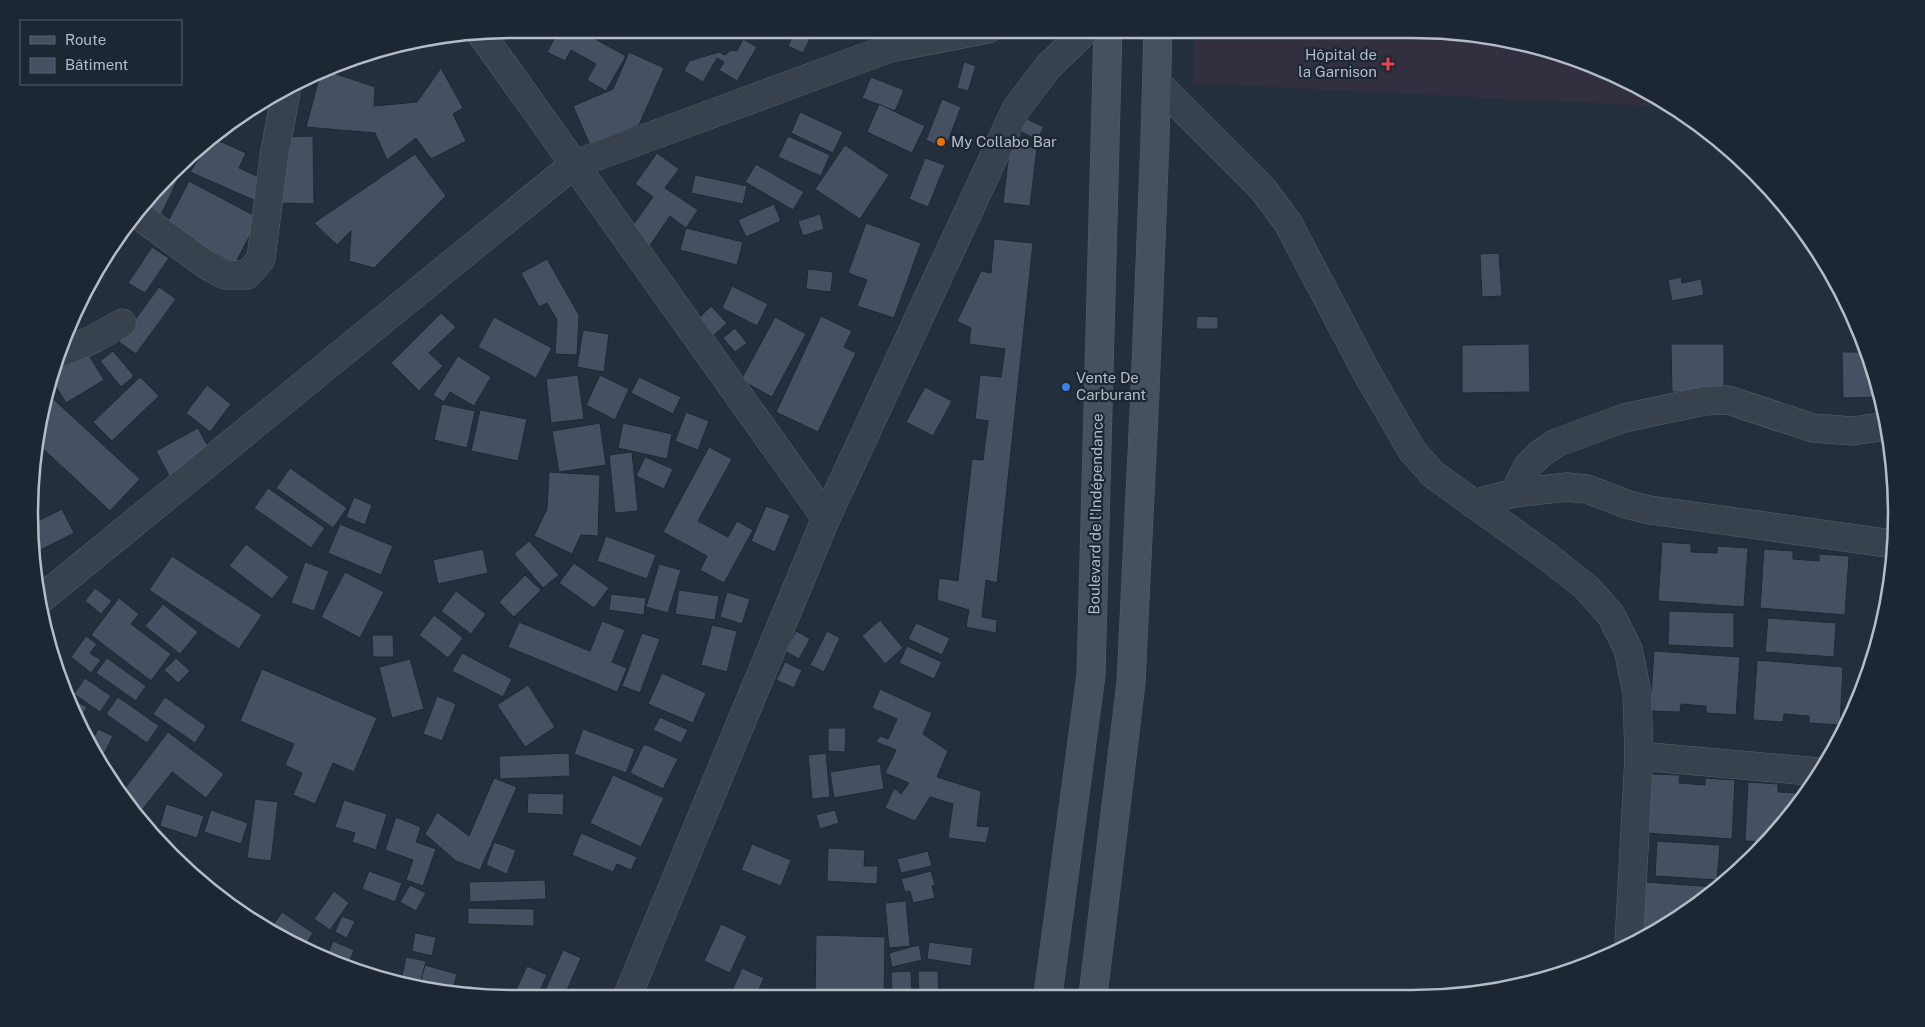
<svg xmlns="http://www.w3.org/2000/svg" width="1925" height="1027" font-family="'Public Sans',sans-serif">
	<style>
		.medical { fill: #32303f }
		.building { fill: #455162; stroke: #1f2835 }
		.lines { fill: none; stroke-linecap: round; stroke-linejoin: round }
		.minor-casing { stroke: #565f6c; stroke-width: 29 }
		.secondary-casing { stroke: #565f6c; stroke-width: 29 }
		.minor { stroke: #38414e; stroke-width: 28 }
		.secondary { stroke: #465061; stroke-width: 28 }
		.health-dot { fill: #e0444e; stroke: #1d2633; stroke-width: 2 }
		.food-dot { fill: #e8710a; stroke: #1d2633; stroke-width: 2 }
		.shop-dot { fill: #3f7fe0; stroke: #1d2633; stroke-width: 2 }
		.labels { text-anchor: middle; stroke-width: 4.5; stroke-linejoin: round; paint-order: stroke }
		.poi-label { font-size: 15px; fill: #b4bcc9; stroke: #1d2633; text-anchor: start }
		.street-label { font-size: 15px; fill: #b4bcc9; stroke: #1d2633 }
		.rim { fill: none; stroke: #b4bcc9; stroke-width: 2.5 }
	</style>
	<rect width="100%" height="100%" fill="#242f3e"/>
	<path class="medical" d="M1195 30H1443L1537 45 1654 94 1672 107 1193 83Z"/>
	<g class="building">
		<path d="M560 29H577L626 56 606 91 587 80 596 64 571 50 565 61 547 52Z"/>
		<path d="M796 29H815L803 53 788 46Z"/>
		<path d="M743 39 757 47 737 81 719 70 724 62 717 58 703 82 684 71 689 61 719 52 725 55 731 50 737 51Z"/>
		<path d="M629 52 664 68 639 125 590 145 573 106 613 89Z"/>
		<path d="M964 62 976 66 968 91 957 88Z"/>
		<path d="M441 68 463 108 453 114 466 141 431 159 416 138 387 160 375 133 306 127 320 75 327 71 375 87 374 106 417 102Z"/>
		<path d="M871 77 904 90 895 111 862 98Z"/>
		<path d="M942 99 961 107 945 149 926 140Z"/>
		<path d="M879 104 925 126 912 153 867 132Z"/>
		<path d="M800 112 843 132 833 153 791 133Z"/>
		<path d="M1027 119 1044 127 1037 140 1020 131Z"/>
		<path d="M313 136 314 204 280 203 283 137Z"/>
		<path d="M788 136 830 155 821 176 778 157Z"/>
		<path d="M211 137 246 153 239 168 265 180 256 201 190 172 203 152 204 144Z"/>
		<path d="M1010 144 1037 148 1030 206 1003 203Z"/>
		<path d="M845 145 889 175 860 219 815 189Z"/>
		<path d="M657 153 679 169 665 188 698 210 686 228 670 216 649 247 628 232 653 197 635 184Z"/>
		<path d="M415 154 446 196 374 268 349 261 351 231 337 245 314 223Z"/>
		<path d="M925 158 945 165 928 207 909 199Z"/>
		<path d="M756 164 804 192 793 210 745 182Z"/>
		<path d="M184 166 161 215 146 206Z"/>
		<path d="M695 175 747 186 743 204 691 193Z"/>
		<path d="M189 181 259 218 235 264 165 227Z"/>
		<path d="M774 204 781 221 746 237 738 220Z"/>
		<path d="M820 214 824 229 803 236 798 221Z"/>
		<path d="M866 223 921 243 894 318 857 306 867 280 848 273Z"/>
		<path d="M686 228 743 242 737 265 680 250Z"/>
		<path d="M994 239 1033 243 997 583 986 580 982 617 997 620 996 633 966 627 969 610 937 600 939 578 958 581 972 459 983 460 988 421 975 419 980 375 1001 377 1005 349 969 344 971 328 957 321 981 271 991 273Z"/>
		<path d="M152 247 169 258 145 293 128 283Z"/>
		<path d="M1499 253 1502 296 1482 297 1480 254Z"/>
		<path d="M547 259 579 315 577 355 555 354 557 320 547 303 539 307 521 273Z"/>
		<path d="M808 269 833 272 831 292 806 289Z"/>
		<path d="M1681 277 1682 283 1701 279 1704 295 1672 301 1668 280Z"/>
		<path d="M732 286 768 304 757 326 722 308Z"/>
		<path d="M159 287 176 299 136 354 119 342Z"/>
		<path d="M711 306 727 323 712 337 697 320Z"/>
		<path d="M441 313 456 327 429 353 443 366 419 391 391 363Z"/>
		<path d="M821 316 852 331 844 347 856 353 818 432 776 412Z"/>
		<path d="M1197 316 1218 317V329H1196Z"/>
		<path d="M494 317 552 348 536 378 478 347Z"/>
		<path d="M775 317 806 334 772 397 741 380Z"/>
		<path d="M735 328 747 343 735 352 723 338Z"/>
		<path d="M583 330 609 334 604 372 577 367Z"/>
		<path d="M1529 344 1530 392 1462 393V345Z"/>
		<path d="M1671 344H1724V392H1672Z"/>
		<path d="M84 347 104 380 66 403 50 377 56 364Z"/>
		<path d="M113 351 134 376 121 387 100 361Z"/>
		<path d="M1842 352H1866L1880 388 1881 397 1843 398Z"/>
		<path d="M458 356 491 377 474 406 450 392 444 402 433 395Z"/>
		<path d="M578 375 584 419 551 423 546 379Z"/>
		<path d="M600 375 629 389 615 420 586 405Z"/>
		<path d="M140 377 159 396 112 441 93 422Z"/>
		<path d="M639 377 681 397 673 414 631 393Z"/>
		<path d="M207 385 231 404 210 432 186 413Z"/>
		<path d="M925 387 952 401 933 436 906 422Z"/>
		<path d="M50 396 140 479 110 511 40 446 44 403Z"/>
		<path d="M442 404 475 411 467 448 434 440Z"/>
		<path d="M480 410 527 419 518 461 471 451Z"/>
		<path d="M686 412 709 421 698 450 675 441Z"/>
		<path d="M600 423 606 465 559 472 552 431Z"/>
		<path d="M623 423 672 434 667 459 618 448Z"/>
		<path d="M198 428 213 456 171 479 156 451Z"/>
		<path d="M709 447 732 459 698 521 728 537 737 521 753 530 724 583 700 570 707 556 663 532Z"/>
		<path d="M632 452 638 511 615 513 609 455Z"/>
		<path d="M645 457 673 469 664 489 636 476Z"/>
		<path d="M290 468 347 508 333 528 276 488Z"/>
		<path d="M549 472 600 475 598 536 581 535 572 554 534 536 547 509Z"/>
		<path d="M268 488 325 528 311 548 254 508Z"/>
		<path d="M354 497 372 505 365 525 346 517Z"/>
		<path d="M766 506 790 515 775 552 751 541Z"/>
		<path d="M62 509 74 533 32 554 30 545 32 524Z"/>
		<path d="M340 524 393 546 381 575 328 553Z"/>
		<path d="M606 536 656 555 647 579 597 561Z"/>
		<path d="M529 541 559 575 543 588 514 554Z"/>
		<path d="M1662 542 1691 544V552L1717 553V546L1748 548 1744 607 1658 601Z"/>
		<path d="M246 544 289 577 272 599 229 566Z"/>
		<path d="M483 549 488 573 438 584 433 560Z"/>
		<path d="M1764 549 1793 551V559L1819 561V554L1849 556 1845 615 1760 608Z"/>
		<path d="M172 556 262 615 239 649 149 590Z"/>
		<path d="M305 562 329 571 314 611 291 603Z"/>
		<path d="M574 563 609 588 594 608 559 583Z"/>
		<path d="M659 564 681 570 668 613 646 607Z"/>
		<path d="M345 572 384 592 360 638 321 617Z"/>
		<path d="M525 575 541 590 514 617 499 602Z"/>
		<path d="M95 588 112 601 101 614 85 601Z"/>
		<path d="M679 590 719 596 715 620 675 614Z"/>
		<path d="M456 591 486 614 471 634 441 611Z"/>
		<path d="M727 592 750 599 742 624 720 617Z"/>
		<path d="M611 594 646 598 644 615 609 610Z"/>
		<path d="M119 598 139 614 131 624 171 654 151 681 91 635Z"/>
		<path d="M163 604 198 632 180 654 145 626Z"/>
		<path d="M1669 611 1734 613V648L1668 645Z"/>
		<path d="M434 615 463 638 448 658 419 635Z"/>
		<path d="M1768 618 1836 623 1834 657 1765 652Z"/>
		<path d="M880 620 903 648 885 664 862 636Z"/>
		<path d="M602 621 625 630 612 662 627 668 617 692 508 647 519 622 590 651Z"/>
		<path d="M916 623 950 638 942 655 908 639Z"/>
		<path d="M712 625 737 631 727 672 701 665Z"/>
		<path d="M796 631 810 639 799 659 785 651Z"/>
		<path d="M827 631 840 638 824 672 810 665Z"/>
		<path d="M642 633 660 639 640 693 622 686Z"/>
		<path d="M372 635H393L394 657H373Z"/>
		<path d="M86 636 97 644 90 653 101 660 91 673 71 657Z"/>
		<path d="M907 646 942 662 934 679 899 663Z"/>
		<path d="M1654 651 1740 657 1736 715 1706 713V706L1681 704 1680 712 1650 711Z"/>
		<path d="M462 653 512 679 503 697 452 671Z"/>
		<path d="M107 658 146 686 136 701 96 673Z"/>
		<path d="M176 658 190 671 178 683 164 670Z"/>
		<path d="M410 659 424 709 392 718 379 667Z"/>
		<path d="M1757 660 1843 667 1840 725 1809 723V716L1784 714 1783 722 1753 720Z"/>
		<path d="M785 662 802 670 794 688 776 680Z"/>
		<path d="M262 669 377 718 354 772 333 763 315 804 293 795 302 773 285 765 294 744 240 721Z"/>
		<path d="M662 673 706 693 693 723 648 704Z"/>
		<path d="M85 678 111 696 100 712 74 694Z"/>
		<path d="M528 685 555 727 525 747 497 705Z"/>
		<path d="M880 689 932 713 923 734 948 751 937 777 981 791 977 826 990 827 986 843 948 838 953 804 930 797 915 821 885 808 894 788 901 794 909 783 885 773 896 750 876 742 880 736 888 739 897 719 872 708Z"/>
		<path d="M65 696 87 707 80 722 66 699Z"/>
		<path d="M437 696 456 704 442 741 423 734Z"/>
		<path d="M118 697 159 726 147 743 106 714Z"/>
		<path d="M165 697 206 726 195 743 153 714Z"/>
		<path d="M660 717 688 730 681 743 653 730Z"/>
		<path d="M828 728H846L845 752 828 751Z"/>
		<path d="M98 729 113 736 102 758 92 741Z"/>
		<path d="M583 729 635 749 626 773 574 754Z"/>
		<path d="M168 732 224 774 206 798 172 772 138 815 123 791Z"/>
		<path d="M644 744 678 759 663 789 630 773Z"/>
		<path d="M569 753 570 776 500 779 499 756Z"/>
		<path d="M826 753 830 797 812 799 808 755Z"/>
		<path d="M880 764 884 789 834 798 830 772Z"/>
		<path d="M1650 774 1680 775 1679 783 1705 785V778L1735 780 1732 839 1646 833Z"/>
		<path d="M613 775 664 798 641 847 590 823Z"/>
		<path d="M494 778 517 787 480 870 456 861 425 834 437 812 469 836Z"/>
		<path d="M1748 782 1778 784V792L1803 793 1804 786H1809L1776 833 1765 842 1745 841Z"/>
		<path d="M528 793 564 794 563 815 527 813Z"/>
		<path d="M255 799 278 802 271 861 247 858Z"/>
		<path d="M344 800 387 814 376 850 352 842 355 833 335 827Z"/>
		<path d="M166 804 204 816 197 838 160 826Z"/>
		<path d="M211 810 248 823 241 844 204 832Z"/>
		<path d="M835 810 839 823 820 829 816 815Z"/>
		<path d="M396 817 421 827 416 842 436 849 423 886 406 880 413 860 385 850Z"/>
		<path d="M581 833 637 857 631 870 617 864 613 872 572 855Z"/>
		<path d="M1657 841 1720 845 1717 880 1655 876Z"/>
		<path d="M494 842 516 850 507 874 486 865Z"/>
		<path d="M752 844 791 860 781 886 741 870Z"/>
		<path d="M828 848 865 850 864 866H878L877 884 827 881Z"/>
		<path d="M928 851 932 866 901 873 897 859Z"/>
		<path d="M369 871 402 883 395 902 362 889Z"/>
		<path d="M931 871 935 885 932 886 935 898 913 903 910 891 905 892 901 879Z"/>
		<path d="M545 880 546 899 470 902 469 882Z"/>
		<path d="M1645 882 1715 887 1681 916 1642 936Z"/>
		<path d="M410 885 426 893 416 911 400 902Z"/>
		<path d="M334 891 349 903 330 930 314 919Z"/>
		<path d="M906 901 910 946 889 948 885 903Z"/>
		<path d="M468 908 534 909V926L468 924Z"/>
		<path d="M282 912 313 933 304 947 269 931Z"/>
		<path d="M342 916 355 921 347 938 335 932Z"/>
		<path d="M721 924 747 936 730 973 704 961Z"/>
		<path d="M415 933 436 937 432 956 412 951Z"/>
		<path d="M816 935 885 937 884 996H815Z"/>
		<path d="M333 941 354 950 348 965 327 956Z"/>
		<path d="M929 942 973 948 971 966 927 959Z"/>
		<path d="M919 945 922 960 892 967 889 953Z"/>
		<path d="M563 950 581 958 564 997H547L543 995Z"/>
		<path d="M406 957 426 961 422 980 402 976Z"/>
		<path d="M425 965 457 974 452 992 419 987Z"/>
		<path d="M527 966 547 975 537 997H526L515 992Z"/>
		<path d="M742 968 764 978 756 996H730Z"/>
		<path d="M911 971 912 996H892L891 972Z"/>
		<path d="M918 971H938L939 996H919Z"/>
		<path d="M468 985 523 997H482L466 995Z"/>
	</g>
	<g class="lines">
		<defs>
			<g id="minor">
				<path d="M480 32 826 518"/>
				<path d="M1157 83 1262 188 1288 223 1368 375 1413 452 1434 475 1548 557 1587 588 1611 615 1628 649 1637 693 1639 756 1629 942"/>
				<path d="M138 215 208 266 225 275H247L261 259 274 156 286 93"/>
				<path d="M62 352 92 340 122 323"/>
				<path d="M1514 493 1528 466 1540 454 1556 443 1624 418 1704 401 1728 400 1813 428 1853 431 1886 426"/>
				<path d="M1473 504 1514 493 1567 487 1587 489 1629 505 1650 510 1893 544"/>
				<path d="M42 598 573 165 890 48 988 29"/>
				<path d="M1639 756 1820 772"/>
				<path d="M627 997 826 518 1016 109 1048 67 1087 29"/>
			</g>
			<g id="secondary">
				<path d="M1048 995 1091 675 1108 29"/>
				<path d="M1093 995 1131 683 1145 391 1155 140 1158 29"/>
			</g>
		</defs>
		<use href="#minor" class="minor-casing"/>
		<use href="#secondary" class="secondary-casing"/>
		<use href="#minor" class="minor"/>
		<use href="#secondary" class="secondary"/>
	</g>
	<path class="health-dot" d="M1385.5 56.5h5v5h5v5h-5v5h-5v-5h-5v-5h5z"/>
	<circle class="food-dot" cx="941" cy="142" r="5"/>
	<circle class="shop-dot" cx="1066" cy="387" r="5"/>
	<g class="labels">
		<g class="poi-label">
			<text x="1377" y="60" text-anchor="end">Hôpital de<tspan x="1377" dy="17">la Garnison</tspan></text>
			<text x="951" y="147">My Collabo Bar</text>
			<text x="1076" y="383">Vente De<tspan x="1076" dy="17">Carburant</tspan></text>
		</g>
		<g class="street-label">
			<text transform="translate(1096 514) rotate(-89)" y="5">Boulevard de l'Indépendance</text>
		</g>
	</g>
	<path d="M0 0H1925V1027H0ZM514 38H1412A476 476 0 0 1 1888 514V514A476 476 0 0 1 1412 990H514A476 476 0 0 1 38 514V514A476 476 0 0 1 514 38Z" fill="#1d2633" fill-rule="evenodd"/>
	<path class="rim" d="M514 38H1412A476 476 0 0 1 1888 514V514A476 476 0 0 1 1412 990H514A476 476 0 0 1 38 514V514A476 476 0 0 1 514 38Z"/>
	<rect x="20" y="20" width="162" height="65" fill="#1d2633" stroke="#59626f"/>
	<rect x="30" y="36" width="25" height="8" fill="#465061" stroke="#59626f"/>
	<text x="65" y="45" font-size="15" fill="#b4bcc9">Route</text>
	<rect x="30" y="58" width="25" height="15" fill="#455162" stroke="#59626f"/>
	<text x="65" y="70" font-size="15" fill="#b4bcc9">Bâtiment</text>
</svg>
